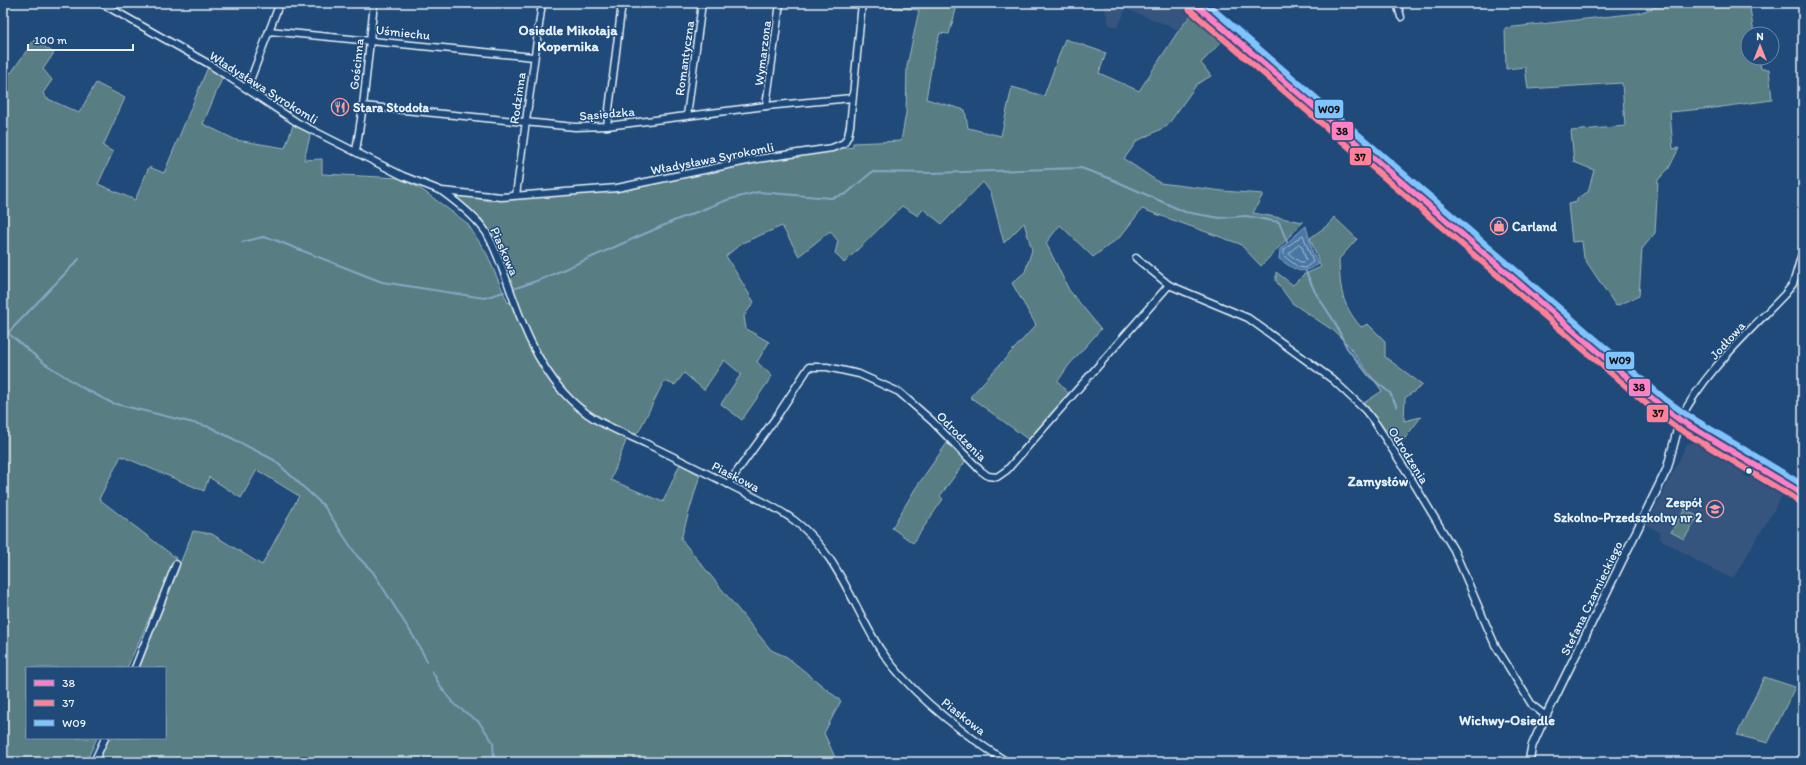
<svg xmlns="http://www.w3.org/2000/svg" width="1806" height="765" font-family="Itim,sans-serif">
	<style>
		.built { fill: #34547e }
		.green { fill: #597d82; stroke: #a0b7bd }
		.water { fill: #4876a4; stroke: #88a7c6 }
		.lines { fill: none; stroke-linecap: round; stroke-linejoin: round }
		.shore { stroke: #a8c0d6; stroke-width: 1 }
		.stream { stroke: #88a7c6; stroke-width: 2 }
		.minor-casing { stroke: #e8f1f8; stroke-width: 9 }
		.tertiary-casing { stroke: #e8f1f8; stroke-width: 10 }
		.secondary-casing { stroke: #e8f1f8; stroke-width: 11 }
		.minor { stroke: #1f4a7a; stroke-width: 6 }
		.tertiary { stroke: #1f4a7a; stroke-width: 7 }
		.secondary { stroke: #1f4a7a; stroke-width: 8 }
		.bus-1-casing { stroke: #1f4a7a; stroke-width: 9 }
		.bus-2-casing { stroke: #1f4a7a; stroke-width: 9 }
		.bus-3-casing { stroke: #1f4a7a; stroke-width: 9 }
		.bus-1 { stroke: #ff80c5; stroke-width: 6 }
		.bus-2 { stroke: #ff8098; stroke-width: 6 }
		.bus-3 { stroke: #80c4ff; stroke-width: 6 }
		.bus-dot { fill: #e8f1f8; stroke: #1f4a7a; stroke-width: 1.5 }
		.labels { text-anchor: middle; stroke-width: 3; stroke-linejoin: round; paint-order: stroke }
		.street-label { font-size: 13px; fill: #e8f1f8; stroke: #1f4a7a }
		.poi-label { font-size: 13px; font-weight: bold; fill: #e8f1f8; stroke: #1f4a7a; text-anchor: start }
		.neighbourhood-label { font-size: 14px; font-weight: bold; fill: #e8f1f8; stroke: #1f4a7a }
		.line-badge { stroke: #1f4a7a; stroke-width: 1.5 }
		.pale-badge-label { font-size: 11px; text-anchor: middle; font-weight: bold; fill: #111 }
	</style>
	<rect width="100%" height="100%" fill="#1f4a7a"/>
	<filter id="ink" filterUnits="userSpaceOnUse"><feTurbulence type="fractalNoise" baseFrequency=".025" numOctaves="2"/><feDisplacementMap in="SourceGraphic" scale="8" xChannelSelector="R" yChannelSelector="G"/><feConvolveMatrix kernelMatrix="1 2 1 2 8 2 1 2 1" color-interpolation-filters="sRGB"/></filter>
	<g filter="url(#ink)">
		<g class="built">
			<path d="M1103 3H1182L1193 12 1179 30 1126 9 1118 27 1109 25Z"/>
			<path d="M1693 442 1718 454 1744 473 1743 475 1749 478 1750 476 1767 483 1784 493 1733 579 1702 564 1659 538 1661 533 1647 525 1687 444Z"/>
		</g>
		<g class="green">
			<path d="M867 3H958L949 34 940 33 933 58 926 99 965 110 968 128 1001 136 1012 87 1044 96 1065 39 1106 53 1099 73 1139 91 1179 30 1191 15 1222 41 1201 63 1211 76 1197 84 1167 126 1137 141 1124 159 1160 183 1223 191 1263 194 1253 213 1303 222 1261 266 1240 244 1142 209 1120 237 1093 257 1060 225 1046 243 1069 290 1101 329 1069 365 1058 381 1069 394 1029 440 970 397 1036 325 1012 283 1025 272 1032 250 1024 223 1004 243 991 193 983 182 942 224 923 209 918 216 902 206 844 263 835 253 838 241 830 231 799 256 782 226 742 243 726 256 754 302 744 316 746 329 769 342 757 362 772 376 742 420 721 404 741 374 724 360 704 390 684 373 675 385 664 381 639 431 627 438 611 480 663 502 680 464 700 475 681 539 771 650 787 657 841 701 824 733 837 762H97L109 738H165V668H139L193 531 212 534 262 565 299 496 257 470 241 498 209 477 204 491 121 456 99 499 176 558 127 668H27V738H97L86 762H3V569L9 549 3 548V68L11 73 34 40 54 53 43 69 52 80 43 93 46 98 79 113 96 83 125 98 103 146 113 152 98 184 135 200 149 167 164 173 208 67 223 76 203 124 236 140 285 148 294 122 311 132 304 160 322 159V174L400 178 421 189 467 223 487 254 508 303 516 298 496 240 482 219 455 196 457 194 489 201 623 190 771 159 853 147V143L901 141 906 113 907 66 919 10 867 5Z"/>
			<path d="M1656 3H1794L1750 8 1754 34H1748V58H1759L1761 69H1769L1772 100 1714 108 1670 112 1673 149 1679 148 1669 168 1658 180 1655 233 1642 249 1639 296 1616 306 1584 258 1582 241 1572 242 1568 204 1577 202V198L1588 192 1594 170 1574 162 1571 131 1625 126 1622 83 1528 89 1525 67 1506 69 1505 28 1639 13 1656 7Z"/>
			<path d="M1334 217 1357 239 1339 259C1340 288 1341 304 1361 327L1368 324 1385 341V357L1423 385 1405 398 1404 421 1421 417 1399 446 1364 403 1382 391 1348 345 1334 331 1292 303 1276 281V272L1293 285 1303 275 1321 267 1310 238 1328 225Z"/>
			<path d="M947 443 965 462 940 496 943 499 913 543 892 528 915 489Z"/>
			<path d="M1685 509 1698 517 1684 539 1671 532Z"/>
			<path d="M1764 677 1795 687 1768 743 1737 735Z"/>
		</g>
		<path class="water" d="M1306 226 1313 254 1319 264C1299 276 1298 271 1279 259L1280 249Z"/>
		<g class="lines">
			<g class="shore">
				<path d="M1303 235 1313 262 1305 268 1298 267 1284 256V250Z"/>
				<path d="M1299 244 1302 246 1306 260 1304 262H1300L1289 254Z"/>
			</g>
			<g class="stream">
				<path d="M242 242 263 237 275 240 382 282 484 298 504 292"/>
				<path d="M1306 272 1315 292 1334 321 1347 348 1369 376 1390 393 1397 407"/>
				<path d="M516 288 542 279 676 220 727 200 758 192 831 198 846 194 872 172 933 173 1081 168 1109 178 1185 212 1220 218 1246 216 1279 222 1287 242"/>
				<path d="M3 329 44 363 83 388 112 403 210 427 274 460 324 506 357 556 373 572 415 639 427 661"/>
				<path d="M8 333 79 259"/>
				<path d="M432 671 442 689 455 705 479 722 493 742 494 762"/>
			</g>
			<defs>
				<g id="minor">
					<path d="M101 3 209 64 298 123 403 176 442 191 501 197 617 188 757 159 832 148 844 143 848 136 850 126 862 3"/>
					<path d="M1397 3 1401 17"/>
					<path d="M269 31 534 57"/>
					<path d="M246 87 251 78 279 5 282 3"/>
					<path d="M363 106 575 127 607 126 766 106 852 98"/>
					<path d="M766 106 780 3"/>
					<path d="M687 116 702 3"/>
					<path d="M607 126 622 3"/>
					<path d="M356 151 363 106 374 3"/>
					<path d="M443 192C458 203 475 216 486 232 495 247 501 265 507 281 521 321 535 360 563 392 590 422 613 428 647 444 674 457 700 470 726 483 749 495 774 505 795 521 837 553 853 606 880 649 910 694 962 733 1007 762"/>
					<path d="M516 195 542 3"/>
					<path d="M1136 258 1169 285 1248 318 1332 379 1365 410 1376 424 1407 472 1454 550 1495 645 1532 705 1546 716"/>
					<path d="M1680 420C1703 373 1749 332 1785 294L1793 284 1803 250"/>
					<path d="M728 484 777 416 809 367H827L859 374 899 392 932 421 980 470 988 476 997 477 1007 470 1169 285"/>
					<path d="M135 668 176 564"/>
					<path d="M94 762 105 738"/>
					<path d="M1802 762 1803 760"/>
				</g>
				<path id="tertiary" d="M1529 762 1532 746 1540 728 1667 469 1680 420"/>
				<path id="secondary" d="M1194 3 1661 406 1680 420 1803 494"/>
			</defs>
			<use href="#minor" class="minor-casing"/>
			<use href="#tertiary" class="tertiary-casing"/>
			<use href="#secondary" class="secondary-casing"/>
			<use href="#minor" class="minor"/>
			<use href="#tertiary" class="tertiary"/>
			<use href="#secondary" class="secondary"/>
			<defs>
				<path id="bus-1" d="M1194 3 1661 406 1680 420 1803 494"/>
				<path id="bus-2" d="M1189 9 1656 412 1676 427 1799 501"/>
				<path id="bus-3" d="M1206 3 1666 400 1684 413 1803 485"/>
			</defs>
			<use href="#bus-1" class="bus-1-casing"/>
			<use href="#bus-2" class="bus-2-casing"/>
			<use href="#bus-3" class="bus-3-casing"/>
			<use href="#bus-1" class="bus-1"/>
			<use href="#bus-2" class="bus-2"/>
			<use href="#bus-3" class="bus-3"/>
		</g>
	</g>
	<defs>
		<symbol id="restaurant-ring" viewBox="-11 -11 22 22"><circle r="9.5" fill="#1f4a7a" stroke="#ff9aa2" stroke-width="1.5"/><path d="M-5-6h1v4h1v-4h1v4h1v-4h1v5L-1.5 .5V6h-2V.5L-5-1ZM5-6V6H3V1.5H1.5Q1.5-4 5-6Z" fill="#ff9aa2"/></symbol>
		<symbol id="shop-ring" viewBox="-11 -11 22 22"><circle r="9.5" fill="#1f4a7a" stroke="#ff9aa2" stroke-width="1.5"/><path d="M-5-2.5h2.3a2.7 3.5 0 0 1 5.4 0H5L5.5 6h-11ZM-1.5-2.5h3a1.5 2.3 0 0 0-3 0Z" fill="#ff9aa2"/></symbol>
		<symbol id="school-ring" viewBox="-11 -11 22 22"><circle r="9.5" fill="#1f4a7a" stroke="#ff9aa2" stroke-width="1.5"/><path d="M0-5L7-2L0 1L-7-2ZM-4 1L0 2.5L4 1V4Q0 6-4 4Z" fill="#ff9aa2"/></symbol>
	</defs>
	<g fill-rule="evenodd">
		<use href="#restaurant-ring" x="330" y="97" width="20" height="20"/>
		<use href="#shop-ring" x="1489" y="216" width="20" height="20"/>
		<use href="#school-ring" x="1705" y="499" width="20" height="20"/>
	</g>
	<circle class="bus-dot" cx="1749" cy="471" r="3.5"/>
	<g class="labels">
		<g class="street-label">
			<text transform="translate(403 32) rotate(6)" y="5">Uśmiechu</text>
			<text transform="translate(762 53) rotate(-83)" y="5">Wymarzona</text>
			<text transform="translate(684 58) rotate(-82)" y="5">Romantyczna</text>
			<text transform="translate(356 64) rotate(-84)" y="5">Gościnna</text>
			<text transform="translate(264 87) rotate(32)" y="5">Władysława Syrokomli</text>
			<text transform="translate(517 98) rotate(-82)" y="5">Rodzinna</text>
			<text transform="translate(607 113) rotate(-5)" y="5">Sąsiedzka</text>
			<text transform="translate(712 158) rotate(-11)" y="5">Władysława Syrokomli</text>
			<text transform="translate(505 251) rotate(66)" y="5">Piaskowa</text>
			<text transform="translate(1727 340) rotate(-48)" y="5">Jodłowa</text>
			<text transform="translate(962 436) rotate(45)" y="5">Odrodzenia</text>
			<text transform="translate(1409 455) rotate(58)" y="5">Odrodzenia</text>
			<text transform="translate(736 476) rotate(27)" y="5">Piaskowa</text>
			<text transform="translate(1591 598) rotate(-64)" y="5">Stefana Czarnieckiego</text>
			<text transform="translate(964 716) rotate(38)" y="5">Piaskowa</text>
		</g>
		<g class="poi-label">
			<text x="353" y="112">Stara Stodoła</text>
			<text x="1512" y="231">Carland</text>
			<text x="1702" y="507" text-anchor="end">Zespół<tspan x="1702" dy="15">Szkolno-Przedszkolny nr 2</tspan></text>
		</g>
		<g class="neighbourhood-label">
			<text x="568" y="35">Osiedle Mikołaja<tspan x="568" dy="16">Kopernika</tspan></text>
			<text x="1378" y="486">Zamysłów</text>
			<text x="1507" y="725">Wichwy-Osiedle</text>
		</g>
	</g>
	<g class="line-badge">
		<rect x="1314" y="99" width="30" height="20" rx="4" fill="#80c4ff"/>
		<rect x="1331" y="121" width="23" height="20" rx="4" fill="#ff80c5"/>
		<rect x="1349" y="147" width="23" height="19" rx="4" fill="#ff8098"/>
		<rect x="1605" y="351" width="30" height="19" rx="4" fill="#80c4ff"/>
		<rect x="1628" y="378" width="23" height="19" rx="4" fill="#ff80c5"/>
		<rect x="1646" y="404" width="23" height="19" rx="4" fill="#ff8098"/>
	</g>
	<g class="pale-badge-label">
		<text x="1329" y="113">W09</text>
		<text x="1342" y="135">38</text>
		<text x="1360" y="161">37</text>
		<text x="1620" y="364">W09</text>
		<text x="1639" y="391">38</text>
		<text x="1658" y="417">37</text>
	</g>
	<rect width="1806" height="765" fill="none" stroke="#1f4a7a" stroke-width="16"/>
	<rect x="8" y="8" width="1790" height="749" fill="none" stroke="#e8f1f8" stroke-width="1.5" filter="url(#ink)"/>
	<rect x="26" y="667" width="140" height="72" fill="#1f4a7a" stroke="#6f8dac"/>
	<rect x="34" y="680" width="20" height="6" fill="#ff80c5" stroke="#6f8dac"/>
	<text x="62" y="687" font-size="12" fill="#e8f1f8">38</text>
	<rect x="34" y="700" width="20" height="6" fill="#ff8098" stroke="#6f8dac"/>
	<text x="62" y="707" font-size="12" fill="#e8f1f8">37</text>
	<rect x="34" y="720" width="20" height="6" fill="#80c4ff" stroke="#6f8dac"/>
	<text x="62" y="727" font-size="12" fill="#e8f1f8">W09</text>
	<g transform="translate(1760 46)"><circle r="19" fill="#1f4a7a" stroke="#6f8dac"/>
	<path d="M0-3L7 15L0 10L-7 15Z" fill="#ff9aa2"/>
	<text y="-6" font-size="11" font-weight="bold" text-anchor="middle" fill="#e8f1f8">N</text>
	</g>
	<path d="M28 44v6h105v-6" fill="none" stroke="#e8f1f8" stroke-width="2"/>
	<text x="34" y="44" font-size="12" fill="#e8f1f8" stroke="#1f4a7a" stroke-width="3" paint-order="stroke">100 m</text>
</svg>
